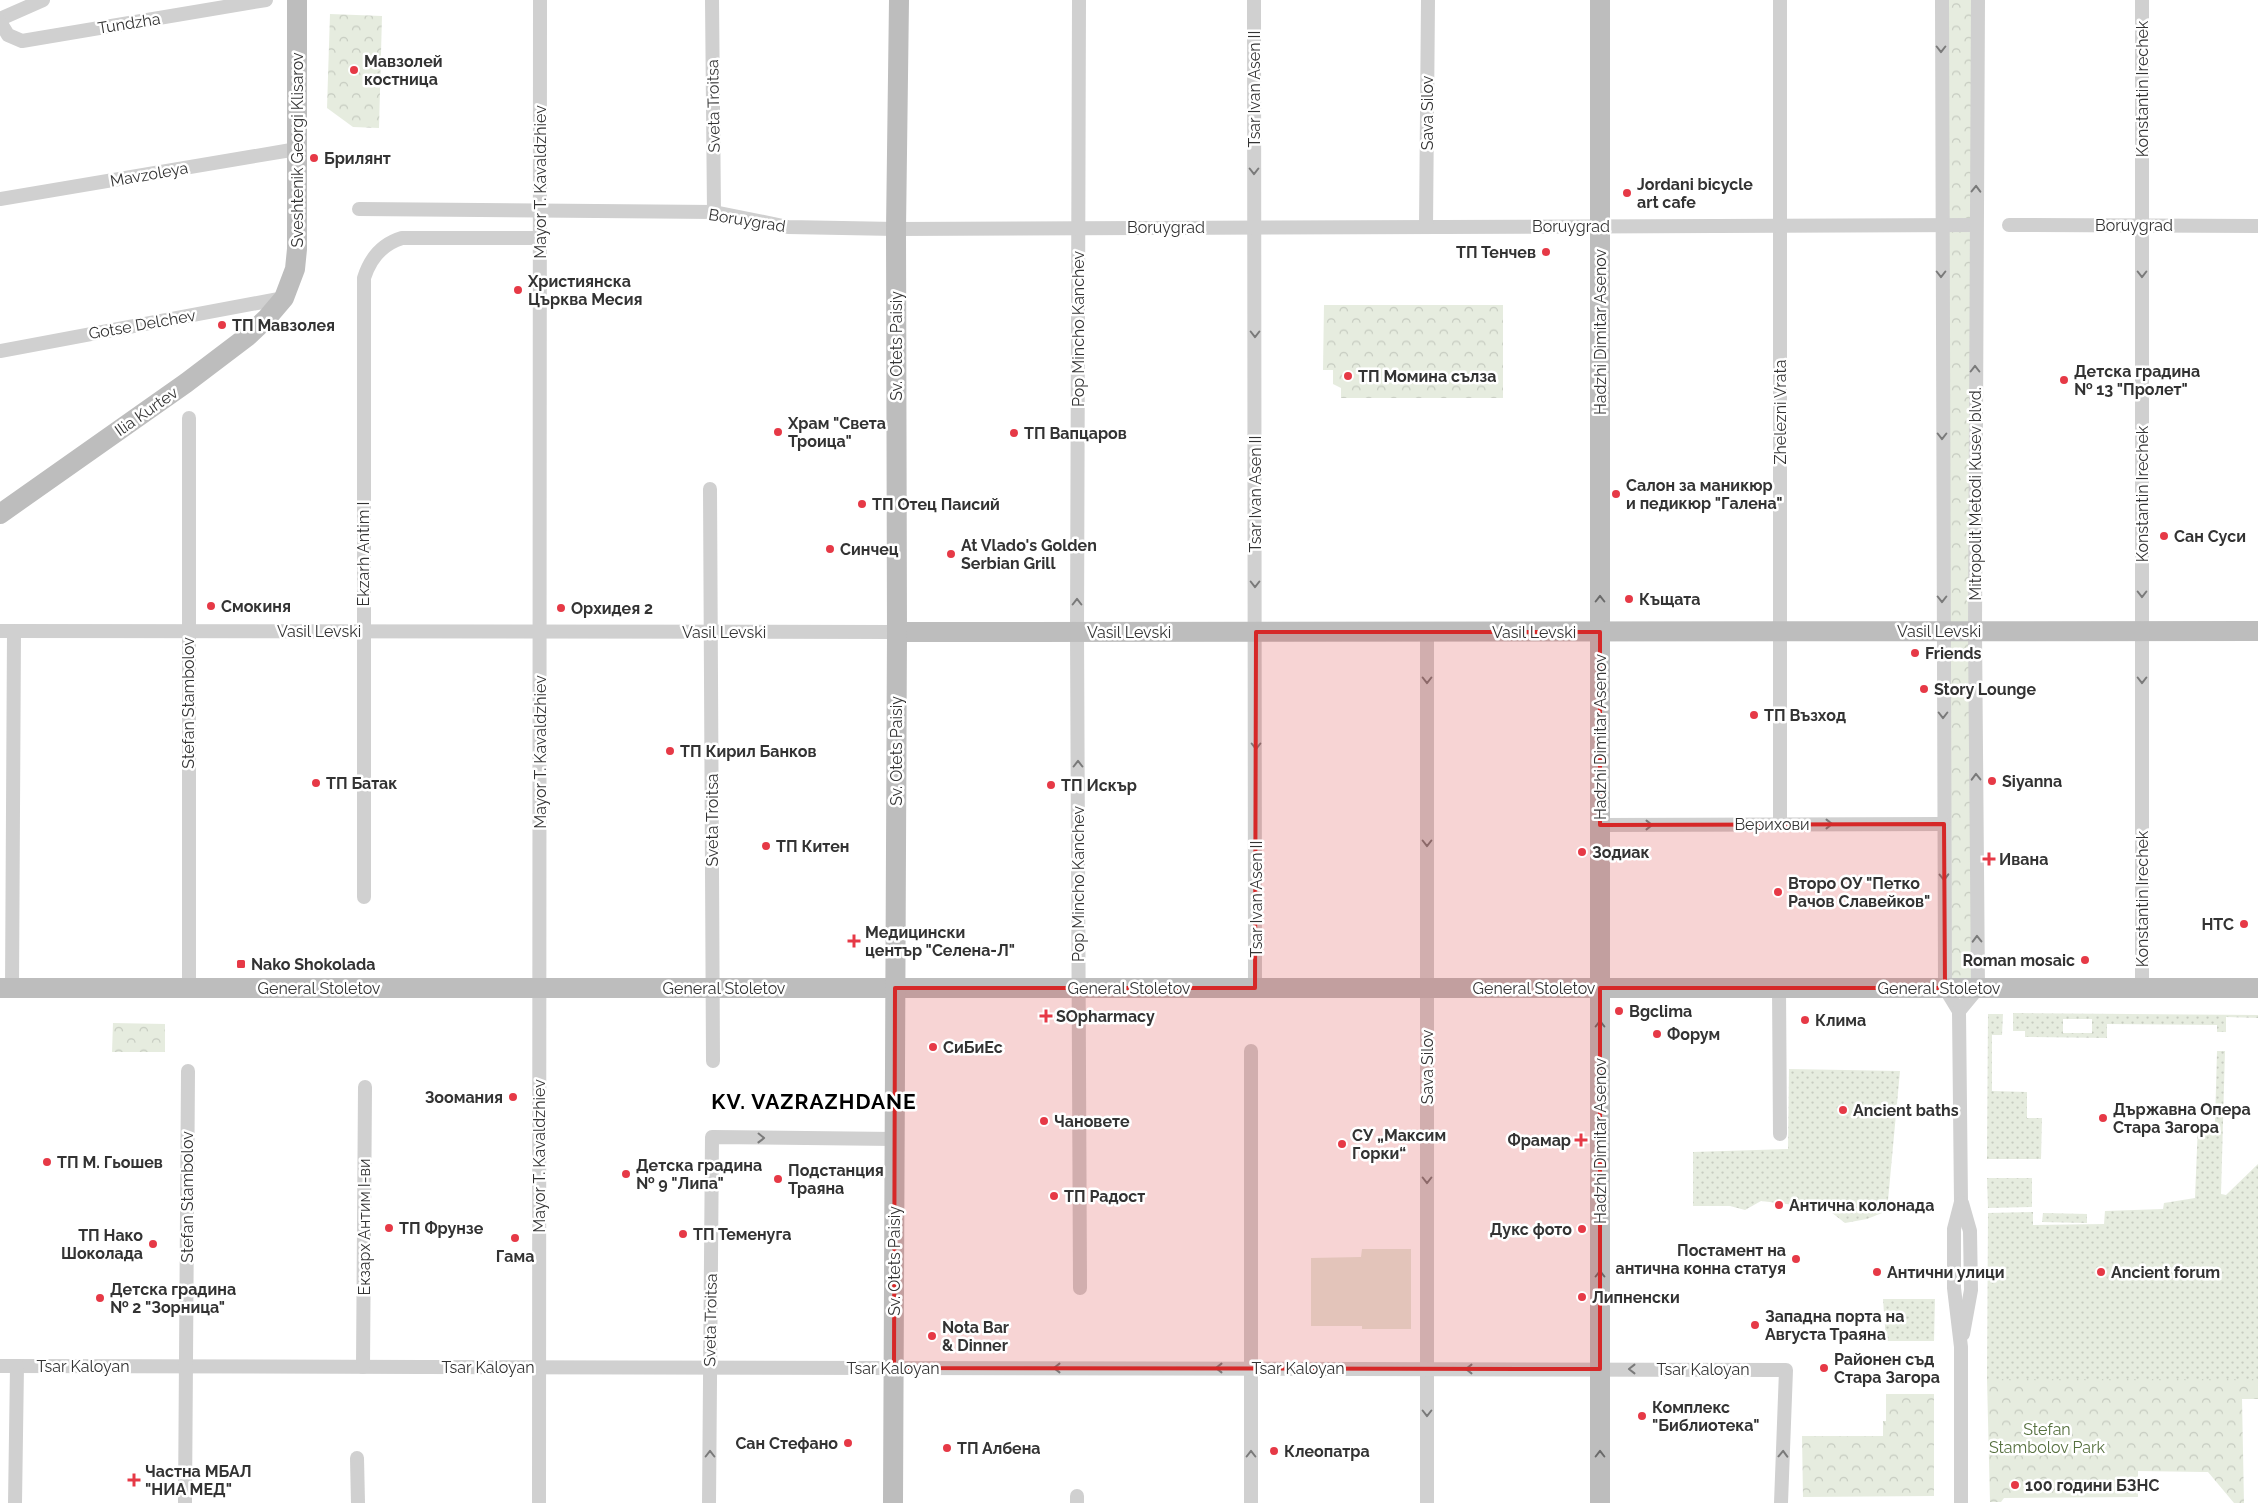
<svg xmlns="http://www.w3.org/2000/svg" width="2258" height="1503" font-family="Raleway,sans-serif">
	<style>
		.grass { fill: url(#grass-dots); fill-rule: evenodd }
		.park { fill: url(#park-crowns) }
		.pitch { fill: #e6ecdf }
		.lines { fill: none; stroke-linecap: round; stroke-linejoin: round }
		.street { stroke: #d0d0d0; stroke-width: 14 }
		.secondary { stroke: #bdbdbd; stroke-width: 20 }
		.oneway { stroke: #7a7a7a }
		.oneway2 { stroke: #6a6a6a }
		.marked { fill: #d62828; fill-opacity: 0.2; stroke: #d62828; stroke-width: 4; stroke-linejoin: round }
		.poi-dot { fill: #e63946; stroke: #fff; stroke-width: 2 }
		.labels { text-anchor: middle; stroke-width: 5; stroke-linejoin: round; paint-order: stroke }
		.street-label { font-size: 16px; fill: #333; stroke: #fff }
		.poi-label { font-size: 16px; font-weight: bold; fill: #333; stroke: #fff; text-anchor: start }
		.park-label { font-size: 16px; fill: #56703f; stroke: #fff }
		.district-label { font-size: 21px; font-weight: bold; letter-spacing: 1px; fill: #000; stroke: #fff }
	</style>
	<defs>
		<pattern id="grass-dots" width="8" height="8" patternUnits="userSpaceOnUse" patternTransform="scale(1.25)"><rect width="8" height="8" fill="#e6ecdf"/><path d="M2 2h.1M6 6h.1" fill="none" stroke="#c6cbc0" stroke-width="1.8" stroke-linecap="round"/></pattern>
		<pattern id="park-crowns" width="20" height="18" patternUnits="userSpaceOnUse" patternTransform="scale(1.25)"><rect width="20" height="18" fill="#e6ecdf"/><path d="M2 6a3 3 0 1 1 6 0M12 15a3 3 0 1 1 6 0" fill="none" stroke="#c6cbc0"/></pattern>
	</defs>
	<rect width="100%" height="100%" fill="#fff"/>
	<g class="grass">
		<path d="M2013 1013 2258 1015V1018L2226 1017V1032H2217V1025L2107 1024V1038L2025 1037V1031H2013ZM2063 1019H2092V1033H2063Z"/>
		<path d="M1988 1014H2003L2002 1035H1992V1091L2027 1092V1118H2042L2041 1159H1987Z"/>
		<path d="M2217 1051H2225L2221 1194 2226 1195 2258 1164V1379H1987L1988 1213 2033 1212V1225L2104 1224 2105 1211 2163 1209 2164 1203 2195 1198 2198 1124H2215Z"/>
		<path d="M1789 1069 1900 1071 1887 1211 1867 1219 1845 1223 1827 1209 1761 1201 1745 1210 1730 1206H1693V1152L1788 1149Z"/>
		<path d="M1987 1178H2032V1207L1988 1208Z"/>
		<path d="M2043 1213 2087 1214V1223L2042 1222Z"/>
		<path d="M1883 1299H1935L1934 1341H1886Z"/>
	</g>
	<g class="park">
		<path d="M1942 0H1978V988H1945Z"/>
		<path d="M330 14 382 16 379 128 353 127 327 108Z"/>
		<path d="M1324 305H1503V398H1341V388L1333 384V370H1323Z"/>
		<path d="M113 1023 165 1024V1052H112Z"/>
		<path d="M1987 1379H2258V1399H2242L2244 1503H2234L2208 1472H2203L2138 1471V1497L2004 1498 2001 1502H1990Z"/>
		<path d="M1886 1394H1934V1496L1803 1497 1802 1436H1883V1421H1886Z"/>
	</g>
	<path class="pitch" d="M1362 1249H1411V1329H1362V1326H1311V1258L1361 1257Z"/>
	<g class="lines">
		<g class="street">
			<path d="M712 0 714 212"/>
			<path d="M1079 0 1077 632 1080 1288"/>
			<path d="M1254 0 1255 988"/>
			<path d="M1780 0V824"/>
			<path d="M1942 0 1945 988 1959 1011 1961 1202 1954 1229V1288L1961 1347V1503"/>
			<path d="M0 19 43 0"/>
			<path d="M0 22 8 35 22 41 266 0"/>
			<path d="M0 199 297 149"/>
			<path d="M359 209 714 212 788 227 896 229 1976 225"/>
			<path d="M2009 225 2258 226"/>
			<path d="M1426 226 1428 0"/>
			<path d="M0 351 284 298"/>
			<path d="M189 418V988"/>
			<path d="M710 489 713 1061"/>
			<path d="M0 631 897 632"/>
			<path d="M1427 632V1503"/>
			<path d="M1600 825 1944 824"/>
			<path d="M364 897V278C370 259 382 244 402 238H540"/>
			<path d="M12 988 14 631"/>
			<path d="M1779 988 1780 1134"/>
			<path d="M2142 988V0"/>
			<path d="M1959 1011 1978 988 1975 631 1978 0"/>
			<path d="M1251 1051V1503"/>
			<path d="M1962 1203 1970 1231 1971 1290 1963 1334"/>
			<path d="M0 1366 1786 1370 1781 1503"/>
			<path d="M363 1367 365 1087"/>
			<path d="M357 1458 358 1503"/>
			<path d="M1077 1496V1503"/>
			<path d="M15 1503 17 1366"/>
			<path d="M185 1503 188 1071"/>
			<path d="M539 1503 540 0"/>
			<path d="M709 1503 712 1137 895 1139"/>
		</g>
		<g class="secondary">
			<path d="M1600 0V1503"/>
			<path d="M0 514 186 383 248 336 267 318 284 298 295 269 297 249V0"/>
			<path d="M897 632 2258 631"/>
			<path d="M0 988H2258"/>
			<path d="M893 1503 897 632 896 229 899 0"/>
		</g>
	</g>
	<defs><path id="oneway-chevron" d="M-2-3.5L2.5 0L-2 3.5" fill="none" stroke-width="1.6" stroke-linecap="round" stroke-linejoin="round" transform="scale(1.25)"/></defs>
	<g class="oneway">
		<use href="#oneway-chevron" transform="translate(1941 49) rotate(90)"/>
		<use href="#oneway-chevron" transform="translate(1254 171) rotate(90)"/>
		<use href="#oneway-chevron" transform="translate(1976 189) rotate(-89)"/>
		<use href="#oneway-chevron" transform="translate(1941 274) rotate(90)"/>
		<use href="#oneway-chevron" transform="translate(2142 274) rotate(90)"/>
		<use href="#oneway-chevron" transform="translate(1255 334) rotate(90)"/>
		<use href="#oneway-chevron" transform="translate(1975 369) rotate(-90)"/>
		<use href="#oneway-chevron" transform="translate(1942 436) rotate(90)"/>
		<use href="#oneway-chevron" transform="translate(1255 584) rotate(90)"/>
		<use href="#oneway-chevron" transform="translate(2142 594) rotate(90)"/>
		<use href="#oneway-chevron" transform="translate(1942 599) rotate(90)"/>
		<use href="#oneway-chevron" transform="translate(1077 602) rotate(-90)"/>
		<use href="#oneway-chevron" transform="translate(1427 680) rotate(90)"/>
		<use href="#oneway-chevron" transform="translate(2142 680) rotate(90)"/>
		<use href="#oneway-chevron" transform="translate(1943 715) rotate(90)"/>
		<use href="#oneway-chevron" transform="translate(1256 746) rotate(90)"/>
		<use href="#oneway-chevron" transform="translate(1078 764) rotate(-90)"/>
		<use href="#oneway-chevron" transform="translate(1976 777) rotate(-91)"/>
		<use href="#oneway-chevron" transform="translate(1829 824)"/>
		<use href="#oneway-chevron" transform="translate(1649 825)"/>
		<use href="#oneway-chevron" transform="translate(1427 843) rotate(90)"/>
		<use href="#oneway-chevron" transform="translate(1944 877) rotate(89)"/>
		<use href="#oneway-chevron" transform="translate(1977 939) rotate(-91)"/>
		<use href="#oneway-chevron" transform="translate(761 1138) rotate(1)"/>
		<use href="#oneway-chevron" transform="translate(1427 1180) rotate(90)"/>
		<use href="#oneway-chevron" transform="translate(1057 1368) rotate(-180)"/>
		<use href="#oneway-chevron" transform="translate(1219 1368) rotate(-180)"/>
		<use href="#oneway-chevron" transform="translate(1469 1369) rotate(-180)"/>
		<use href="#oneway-chevron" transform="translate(1632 1369) rotate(-180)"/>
		<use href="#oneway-chevron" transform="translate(1427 1413) rotate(90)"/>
		<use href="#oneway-chevron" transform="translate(710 1454) rotate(-90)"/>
		<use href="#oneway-chevron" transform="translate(1251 1454) rotate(-90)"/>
		<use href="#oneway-chevron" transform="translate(1783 1454) rotate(-88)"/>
	</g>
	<g class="oneway2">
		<use href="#oneway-chevron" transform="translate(1600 599) rotate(-90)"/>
		<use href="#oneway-chevron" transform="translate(1600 1024) rotate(-90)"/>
		<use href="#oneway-chevron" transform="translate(1600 1274) rotate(-90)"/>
		<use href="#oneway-chevron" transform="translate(1600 1454) rotate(-90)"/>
	</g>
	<path class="marked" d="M1256 632H1600V825L1944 824 1945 988H1600V1369L894 1368 895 988H1255Z"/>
	<g class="poi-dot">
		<circle cx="354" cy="70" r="5"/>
		<circle cx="314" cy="158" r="5"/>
		<circle cx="1627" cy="193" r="5"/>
		<circle cx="1546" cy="252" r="5"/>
		<circle cx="518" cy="290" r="5"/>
		<circle cx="222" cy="325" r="5"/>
		<circle cx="1348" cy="376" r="5"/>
		<circle cx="2064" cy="380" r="5"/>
		<circle cx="778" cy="432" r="5"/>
		<circle cx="1014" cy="433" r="5"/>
		<circle cx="1616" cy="494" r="5"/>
		<circle cx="862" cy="504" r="5"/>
		<circle cx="2164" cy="536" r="5"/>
		<circle cx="830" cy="549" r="5"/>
		<circle cx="951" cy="554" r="5"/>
		<circle cx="1629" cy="599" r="5"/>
		<circle cx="211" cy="606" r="5"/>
		<circle cx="561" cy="608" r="5"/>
		<circle cx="1915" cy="653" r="5"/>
		<circle cx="1924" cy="689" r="5"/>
		<circle cx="1754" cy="715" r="5"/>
		<circle cx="670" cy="751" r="5"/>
		<circle cx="1992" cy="781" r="5"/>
		<circle cx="316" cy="783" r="5"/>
		<circle cx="1051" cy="785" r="5"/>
		<circle cx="766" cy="846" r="5"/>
		<circle cx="1582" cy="852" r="5"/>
		<path d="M1986.5 851.5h5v5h5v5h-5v5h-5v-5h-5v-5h5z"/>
		<circle cx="1778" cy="892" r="5"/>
		<circle cx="2244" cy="924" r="5"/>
		<path d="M851.5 933.5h5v5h5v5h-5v5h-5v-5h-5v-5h5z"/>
		<circle cx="2085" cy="960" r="5"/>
		<rect x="236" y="959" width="10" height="10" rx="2.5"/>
		<circle cx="1619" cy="1011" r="5"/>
		<path d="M1043.5 1008.5h5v5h5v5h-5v5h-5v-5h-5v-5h5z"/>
		<circle cx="1805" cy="1020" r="5"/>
		<circle cx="1657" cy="1034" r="5"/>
		<circle cx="933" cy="1047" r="5"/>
		<circle cx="513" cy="1097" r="5"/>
		<circle cx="1843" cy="1110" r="5"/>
		<circle cx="2103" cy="1118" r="5"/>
		<circle cx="1044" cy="1121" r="5"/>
		<path d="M1578.5 1132.5h5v5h5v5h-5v5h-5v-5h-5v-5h5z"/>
		<circle cx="1342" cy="1144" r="5"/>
		<circle cx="47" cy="1162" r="5"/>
		<circle cx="626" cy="1174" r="5"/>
		<circle cx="778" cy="1179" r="5"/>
		<circle cx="1054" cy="1196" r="5"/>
		<circle cx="1779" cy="1205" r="5"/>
		<circle cx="389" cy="1228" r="5"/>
		<circle cx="1582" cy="1229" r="5"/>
		<circle cx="683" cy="1234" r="5"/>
		<circle cx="515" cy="1238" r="5"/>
		<circle cx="153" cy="1244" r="5"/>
		<circle cx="1796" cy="1259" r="5"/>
		<circle cx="1877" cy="1272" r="5"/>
		<circle cx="2101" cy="1272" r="5"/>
		<circle cx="1582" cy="1297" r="5"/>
		<circle cx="100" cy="1298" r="5"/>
		<circle cx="1755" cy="1325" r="5"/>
		<circle cx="932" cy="1336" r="5"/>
		<circle cx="1824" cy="1368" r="5"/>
		<circle cx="1642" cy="1416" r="5"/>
		<circle cx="848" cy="1443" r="5"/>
		<circle cx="947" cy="1448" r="5"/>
		<circle cx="1274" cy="1451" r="5"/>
		<path d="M131.5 1472.5h5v5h5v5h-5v5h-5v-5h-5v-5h5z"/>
		<circle cx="2015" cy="1485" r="5"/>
	</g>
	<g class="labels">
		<g class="street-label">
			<text transform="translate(129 23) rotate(-9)" y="6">Tundzha</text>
			<text transform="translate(1254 89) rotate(-90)" y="6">Tsar Ivan Asen II</text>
			<text transform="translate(2142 89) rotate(-90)" y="6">Konstantin Irechek</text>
			<text transform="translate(713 106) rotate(-91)" y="6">Sveta Troitsa</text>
			<text transform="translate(1427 113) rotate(-90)" y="6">Sava Silov</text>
			<text transform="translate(297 150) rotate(-90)" y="6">Sveshtenik Georgi Klisarov</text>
			<text transform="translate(149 174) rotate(-10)" y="6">Mavzoleya</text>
			<text transform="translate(540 182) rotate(-90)" y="6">Mayor T. Kavaldzhiev</text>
			<text transform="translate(747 220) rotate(9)" y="6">Boruygrad</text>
			<text x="2134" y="231">Boruygrad</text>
			<text x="1571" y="232">Boruygrad</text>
			<text x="1166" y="233">Boruygrad</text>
			<text transform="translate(142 324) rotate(-10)" y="6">Gotse Delchev</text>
			<text transform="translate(1078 329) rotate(-90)" y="6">Pop Mincho Kanchev</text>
			<text transform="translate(1600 332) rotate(-90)" y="6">Hadzhi Dimitar Asenov</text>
			<text transform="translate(896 346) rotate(-90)" y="6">Sv. Otets Paisiy</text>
			<text transform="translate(146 411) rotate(-35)" y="6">Ilia Kurtev</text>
			<text transform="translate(1780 412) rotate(-90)" y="6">Zhelezni Vrata</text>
			<text transform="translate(1255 494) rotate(-90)" y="6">Tsar Ivan Asen II</text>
			<text transform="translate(1975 494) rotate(-90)" y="6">Mitropolit Metodi Kusev blvd.</text>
			<text transform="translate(2142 494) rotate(-90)" y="6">Konstantin Irechek</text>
			<text transform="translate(363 554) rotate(-90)" y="6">Ekzarh Antim I</text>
			<text x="319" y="637">Vasil Levski</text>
			<text x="1939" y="637">Vasil Levski</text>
			<text x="724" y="638">Vasil Levski</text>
			<text x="1129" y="638">Vasil Levski</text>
			<text x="1534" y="638">Vasil Levski</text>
			<text transform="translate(188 703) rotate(-90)" y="6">Stefan Stambolov</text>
			<text transform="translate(1600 737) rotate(-90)" y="6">Hadzhi Dimitar Asenov</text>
			<text transform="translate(896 751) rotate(-90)" y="6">Sv. Otets Paisiy</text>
			<text transform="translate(540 752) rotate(-90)" y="6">Mayor T. Kavaldzhiev</text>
			<text transform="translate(712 820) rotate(-90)" y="6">Sveta Troitsa</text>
			<text x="1772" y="830">Верихови</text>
			<text transform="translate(1078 884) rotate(-90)" y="6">Pop Mincho Kanchev</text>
			<text transform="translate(1256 899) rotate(-90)" y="6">Tsar Ivan Asen II</text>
			<text transform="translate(2142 899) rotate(-90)" y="6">Konstantin Irechek</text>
			<text x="319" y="994">General Stoletov</text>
			<text x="724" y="994">General Stoletov</text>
			<text x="1129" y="994">General Stoletov</text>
			<text x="1534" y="994">General Stoletov</text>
			<text x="1939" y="994">General Stoletov</text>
			<text transform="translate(1427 1067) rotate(-90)" y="6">Sava Silov</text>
			<text transform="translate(1600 1141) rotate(-90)" y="6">Hadzhi Dimitar Asenov</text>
			<text transform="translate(539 1156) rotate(-90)" y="6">Mayor T. Kavaldzhiev</text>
			<text transform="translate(187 1197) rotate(-90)" y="6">Stefan Stambolov</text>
			<text transform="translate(364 1227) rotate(-90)" y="6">Екзарх Антим I-ви</text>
			<text transform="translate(894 1261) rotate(-90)" y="6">Sv. Otets Paisiy</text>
			<text transform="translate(710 1320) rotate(-89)" y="6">Sveta Troitsa</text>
			<text x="83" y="1372">Tsar Kaloyan</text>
			<text x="488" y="1373">Tsar Kaloyan</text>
			<text x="893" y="1374">Tsar Kaloyan</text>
			<text x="1298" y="1374">Tsar Kaloyan</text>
			<text x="1703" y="1375">Tsar Kaloyan</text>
		</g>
		<g class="poi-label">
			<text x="364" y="67">Мавзолей<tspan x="364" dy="18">костница</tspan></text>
			<text x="324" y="164">Брилянт</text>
			<text x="1637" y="190">Jordani bicycle<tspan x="1637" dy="18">art cafe</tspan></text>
			<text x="1536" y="258" text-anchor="end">ТП Тенчев</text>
			<text x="528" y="287">Християнска<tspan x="528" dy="18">Църква Месия</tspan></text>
			<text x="232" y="331">ТП Мавзолея</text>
			<text x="2074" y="377">Детска градина<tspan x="2074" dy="18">№ 13 "Пролет"</tspan></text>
			<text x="1358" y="382">ТП Момина сълза</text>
			<text x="788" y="429">Храм "Света<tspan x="788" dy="18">Троица"</tspan></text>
			<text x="1024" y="439">ТП Вапцаров</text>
			<text x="1626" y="491">Салон за маникюр<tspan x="1626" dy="18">и педикюр "Галена"</tspan></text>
			<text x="872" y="510">ТП Отец Паисий</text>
			<text x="2174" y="542">Сан Суси</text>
			<text x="961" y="551">At Vlado's Golden<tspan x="961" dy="18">Serbian Grill</tspan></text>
			<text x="840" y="555">Синчец</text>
			<text x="1639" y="605">Къщата</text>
			<text x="221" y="612">Смокиня</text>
			<text x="571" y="614">Орхидея 2</text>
			<text x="1925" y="659">Friends</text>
			<text x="1934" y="695">Story Lounge</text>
			<text x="1764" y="721">ТП Възход</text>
			<text x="680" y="757">ТП Кирил Банков</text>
			<text x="2002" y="787">Siyanna</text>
			<text x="326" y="789">ТП Батак</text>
			<text x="1061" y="791">ТП Искър</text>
			<text x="776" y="852">ТП Китен</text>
			<text x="1592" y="858">Зодиак</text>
			<text x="1999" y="865">Ивана</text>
			<text x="1788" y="889">Второ ОУ "Петко<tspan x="1788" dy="18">Рачов Славейков"</tspan></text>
			<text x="2234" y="930" text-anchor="end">НТС</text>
			<text x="865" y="938">Медицински<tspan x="865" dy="18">център "Селена-Л"</tspan></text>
			<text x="2075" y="966" text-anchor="end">Roman mosaic</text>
			<text x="251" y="970">Nako Shokolada</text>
			<text x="1629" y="1017">Bgclima</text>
			<text x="1056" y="1022">SOpharmacy</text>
			<text x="1815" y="1026">Клима</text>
			<text x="1667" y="1040">Форум</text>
			<text x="943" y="1053">СиБиЕс</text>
			<text x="503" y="1103" text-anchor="end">Зоомания</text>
			<text x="2113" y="1115">Държавна Опера<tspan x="2113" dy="18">Стара Загора</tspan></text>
			<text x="1853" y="1116">Ancient baths</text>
			<text x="1054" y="1127">Чановете</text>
			<text x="1352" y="1141">СУ „Максим<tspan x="1352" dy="18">Горки“</tspan></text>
			<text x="1571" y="1146" text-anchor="end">Фрамар</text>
			<text x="57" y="1168">ТП М. Гьошев</text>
			<text x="636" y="1171">Детска градина<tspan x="636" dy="18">№ 9 "Липа"</tspan></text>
			<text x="788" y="1176">Подстанция<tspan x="788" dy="18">Траяна</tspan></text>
			<text x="1064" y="1202">ТП Радост</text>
			<text x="1789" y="1211">Антична колонада</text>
			<text x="399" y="1234">ТП Фрунзе</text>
			<text x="1572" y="1235" text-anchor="end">Дукс фото</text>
			<text x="693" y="1240">ТП Теменуга</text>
			<text x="143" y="1241" text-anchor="end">ТП Нако<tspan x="143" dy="18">Шоколада</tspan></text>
			<text x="1786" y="1256" text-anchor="end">Постамент на<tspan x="1786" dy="18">антична конна статуя</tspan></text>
			<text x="515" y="1262" text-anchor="middle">Гама</text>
			<text x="1887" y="1278">Антични улици</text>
			<text x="2111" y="1278">Ancient forum</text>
			<text x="110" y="1295">Детска градина<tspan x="110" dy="18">№ 2 "Зорница"</tspan></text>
			<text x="1592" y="1303">Липненски</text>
			<text x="1765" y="1322">Западна порта на<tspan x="1765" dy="18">Августа Траяна</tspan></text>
			<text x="942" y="1333">Nota Bar<tspan x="942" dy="18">&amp; Dinner</tspan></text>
			<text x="1834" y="1365">Районен съд<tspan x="1834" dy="18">Стара Загора</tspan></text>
			<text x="1652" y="1413">Комплекс<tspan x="1652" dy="18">"Библиотека"</tspan></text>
			<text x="838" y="1449" text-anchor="end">Сан Стефано</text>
			<text x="957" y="1454">ТП Албена</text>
			<text x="1284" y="1457">Клеопатра</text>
			<text x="145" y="1477">Частна МБАЛ<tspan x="145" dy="18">"НИА МЕД"</tspan></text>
			<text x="2025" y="1491">100 години БЗНС</text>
		</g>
		<g class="park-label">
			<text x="2047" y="1435">Stefan<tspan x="2047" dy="18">Stambolov Park</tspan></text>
		</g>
		<g class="district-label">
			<text x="814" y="1109">KV. VAZRAZHDANE</text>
		</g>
	</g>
</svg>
